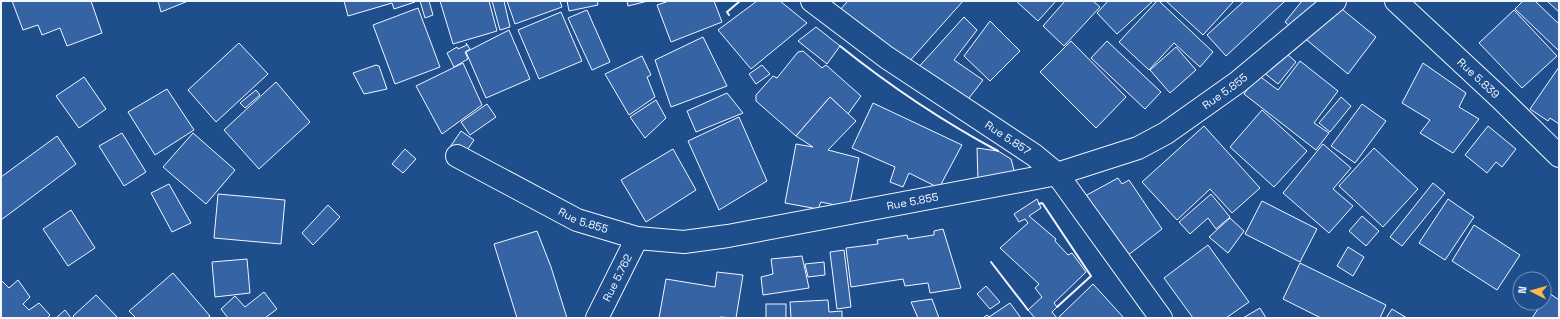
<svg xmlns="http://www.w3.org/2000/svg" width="1560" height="319" font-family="'Space Grotesk',sans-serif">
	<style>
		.building { fill: #3563a3; stroke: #f2f6ff }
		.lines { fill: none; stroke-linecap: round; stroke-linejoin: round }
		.street-casing { stroke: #f2f6ff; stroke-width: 24 }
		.street { stroke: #1f4e8c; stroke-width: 22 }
		.wall { stroke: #f2f6ff; stroke-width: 2 }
		.labels { text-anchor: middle; stroke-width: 3; stroke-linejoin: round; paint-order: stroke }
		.street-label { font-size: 11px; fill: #f2f6ff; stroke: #1f4e8c }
	</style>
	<rect width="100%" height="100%" fill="#1f4e8c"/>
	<g class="building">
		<path d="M12 1H91L102 33 67 46 60 28 42 35 38 25 23 30Z"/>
		<path d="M158 1H188L161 12Z"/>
		<path d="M344 1H415V2L394 9 392 3 348 16Z"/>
		<path d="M420 1H429L433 15 425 18Z"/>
		<path d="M440 1H489L497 31 453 44Z"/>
		<path d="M492 1H504L510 27 500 30Z"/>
		<path d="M507 1H560L562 7 515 24Z"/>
		<path d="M567 1H597L598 5 569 11Z"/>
		<path d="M627 1H648L628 6Z"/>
		<path d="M669 1H714L722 22 671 42 657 5Z"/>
		<path d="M757 1H780L807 23 751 69 718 30Z"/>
		<path d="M848 1H963L907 64 838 12Z"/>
		<path d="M1016 1H1056L1038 21Z"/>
		<path d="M1065 1H1093L1100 7 1064 46 1043 26Z"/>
		<path d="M1108 1H1153L1117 34 1097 13Z"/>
		<path d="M1157 1H1159L1213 52 1200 67 1174 43 1149 70 1119 42Z"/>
		<path d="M1166 1H1234L1203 35Z"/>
		<path d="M1244 1H1285L1226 56 1207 35Z"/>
		<path d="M1302 1H1332L1376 37 1348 74 1285 22Z"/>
		<path d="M1523 1H1535L1559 24V51L1515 9Z"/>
		<path d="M1547 1H1559V12Z"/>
		<path d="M418 8 440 67 395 84 373 25Z"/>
		<path d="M587 10 610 62 592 70 568 18Z"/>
		<path d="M1514 10 1557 56 1522 88 1479 43Z"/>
		<path d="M561 12 582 61 539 79 518 30Z"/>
		<path d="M964 17 977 30 954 60 983 80 966 102 916 70Z"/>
		<path d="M990 21 1020 51 990 81 964 56Z"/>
		<path d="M816 27 840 46 827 64 798 41Z"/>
		<path d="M509 30 530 79 486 98 466 52Z"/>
		<path d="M703 37 727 86 671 107 655 60Z"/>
		<path d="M1071 41 1126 97 1096 128 1040 72Z"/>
		<path d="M1107 41 1161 92 1145 109 1091 58Z"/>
		<path d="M239 43 268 74 216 122 188 90Z"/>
		<path d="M466 43 470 49 465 52 468 59 454 67 447 53 457 47 458 49 467 45Z"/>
		<path d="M1277 45 1296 62 1278 84 1258 68Z"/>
		<path d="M1176 47 1196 70 1170 93 1150 70Z"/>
		<path d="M803 51 822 68 826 65 861 96 848 114 830 97 796 136 756 101V95L773 76 777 78 798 52Z"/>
		<path d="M642 56 651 75 647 77 655 97 629 115 605 74Z"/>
		<path d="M1300 61 1338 91 1314 123 1329 133 1316 150 1244 94 1258 75 1278 90Z"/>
		<path d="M463 63 482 105 442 134 416 86Z"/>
		<path d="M1423 63 1466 93 1459 107 1479 119 1453 153 1420 133 1430 120 1402 103Z"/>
		<path d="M376 65 379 66 387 89 364 94 353 73Z"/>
		<path d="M762 65 770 74 756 84 749 74Z"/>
		<path d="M1559 67V124L1550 118 1548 121 1530 109Z"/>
		<path d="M84 77 106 109 79 128 56 96Z"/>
		<path d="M276 82 310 122 259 169 224 130Z"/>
		<path d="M167 89 194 130 155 155 128 112Z"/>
		<path d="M256 90 260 95 245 108 240 103Z"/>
		<path d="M727 93 743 113 696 132 687 111Z"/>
		<path d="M830 97 856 121 828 150 859 158 849 208 821 202 818 209 785 203 796 144 813 147 796 136Z"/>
		<path d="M1341 97 1351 106 1330 132 1319 123Z"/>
		<path d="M656 100 666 118 645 138 630 117Z"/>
		<path d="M873 103 962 145 939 188 909 173 903 187 890 182 895 167 852 148Z"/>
		<path d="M487 104 496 117 470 135 461 122Z"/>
		<path d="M1362 104 1386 121 1355 163 1331 146Z"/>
		<path d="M1262 110 1307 151 1274 187 1230 147Z"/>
		<path d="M739 117 767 181 719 210 688 141Z"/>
		<path d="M1204 126 1260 188 1232 213 1210 189 1177 220 1142 182Z"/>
		<path d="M1488 126 1516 149 1502 167 1496 162 1487 173 1465 155Z"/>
		<path d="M461 131 474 140 463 156 450 147Z"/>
		<path d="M122 133 146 172 124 186 99 146Z"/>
		<path d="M193 133 235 170 206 204 163 167Z"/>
		<path d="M57 136 76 164 1 220V177Z"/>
		<path d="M1323 144 1351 168 1333 189 1353 206 1329 233 1283 193Z"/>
		<path d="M977 148 998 151 1011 159 1015 174 978 181Z"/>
		<path d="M1374 148 1418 189 1383 227 1339 186Z"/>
		<path d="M405 149 416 159 403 173 392 164Z"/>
		<path d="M673 149 696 190 646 222 621 180Z"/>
		<path d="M1118 178 1122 184 1129 180 1162 229 1123 259 1085 196Z"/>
		<path d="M1433 183 1445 193 1402 246 1390 237Z"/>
		<path d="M169 184 191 223 172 232 151 193Z"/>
		<path d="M218 194 285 200 281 244 214 238Z"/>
		<path d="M1211 194 1230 217 1216 229 1208 218 1190 234 1179 222Z"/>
		<path d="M1037 199 1041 208 1029 216 1056 239 1055 241 1068 255 1072 253 1086 272 1054 303 1057 307 1052 312 1057 318H1035L1028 310 1042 297 1035 288 1039 284 1000 248 1028 223 1025 219 1019 222 1014 214Z"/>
		<path d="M1448 199 1474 217 1445 260 1419 243Z"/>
		<path d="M1262 201 1317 229 1300 262 1245 234Z"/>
		<path d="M328 205 340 217 313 245 302 233Z"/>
		<path d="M71 210 95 248 68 266 43 229Z"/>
		<path d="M1362 216 1379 231 1366 246 1349 231Z"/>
		<path d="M1230 218 1244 231 1228 253 1209 237Z"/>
		<path d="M1474 225 1520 255 1497 290 1452 261Z"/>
		<path d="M943 229 961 288 930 293 928 283 905 286 903 279 851 287 846 248 878 244 877 240 907 235 908 239 934 235V231Z"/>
		<path d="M537 231 551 267 567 318H517L494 244Z"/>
		<path d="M1208 245 1249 302 1226 318H1193L1164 278Z"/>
		<path d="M1348 247 1364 257 1353 276 1337 266Z"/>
		<path d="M844 250 851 307 837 309 830 252Z"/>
		<path d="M802 256 809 288 763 295 761 277 773 274 771 259Z"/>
		<path d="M247 259 250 293 215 297 212 262Z"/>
		<path d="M824 262 825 275 808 277 805 264Z"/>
		<path d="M1300 263 1386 305 1380 318H1321L1283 299Z"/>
		<path d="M717 272 743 275 736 318 720 317V318H659L666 279 715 287Z"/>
		<path d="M173 273 210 316 207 318H136L129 311Z"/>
		<path d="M1 280 9 288 18 280 30 297 23 304 29 310 39 303 50 315 47 318H1Z"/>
		<path d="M1093 284 1124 318H1060L1059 317Z"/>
		<path d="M986 286 1000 302 990 309 977 294Z"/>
		<path d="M264 292 277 309 265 318H228L221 309 235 296 245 307Z"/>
		<path d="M1549 293 1559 300V318H1532L1542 303H1544Z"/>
		<path d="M96 295 118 318H75L73 316Z"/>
		<path d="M932 299 939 318H918L911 302Z"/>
		<path d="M828 300 829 312 842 311V318H791L790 302Z"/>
		<path d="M1010 303 1021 318H983L987 315 989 317Z"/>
		<rect x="766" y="304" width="20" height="14"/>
		<path d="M1260 308 1266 318H1243Z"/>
		<path d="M1392 309 1407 318H1386Z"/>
		<path d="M65 310 71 318H56Z"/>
	</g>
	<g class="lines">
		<defs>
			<g id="street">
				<path id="s1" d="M812 1 886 57 1034 155 1057 174 1161 318"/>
				<path id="s2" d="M1396 1 1501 99 1559 156"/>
				<path id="s3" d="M457 156 577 220 637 238 684 242 728 236 1057 174 1138 148 1166 133 1238 82 1335 1"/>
				<path id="s4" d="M597 318 637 238"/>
			</g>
		</defs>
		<use href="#street" class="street-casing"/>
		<use href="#street" class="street"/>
		<g class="wall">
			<path d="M729 15 727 12 740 1"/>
			<path d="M840 46C890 86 942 121 998 151"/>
			<path d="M1039 204 1042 203 1043 204 1091 276 1057 307"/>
			<path d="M991 262 1028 310"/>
		</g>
	</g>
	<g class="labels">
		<g class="street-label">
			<text dy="4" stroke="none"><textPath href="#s2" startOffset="113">Rue 5.839</textPath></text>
			<text dy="4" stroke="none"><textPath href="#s3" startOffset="814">Rue 5.855</textPath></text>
			<text dy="4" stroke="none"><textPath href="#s1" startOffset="239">Rue 5.857</textPath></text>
			<text dy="4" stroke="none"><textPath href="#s3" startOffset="478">Rue 5.855</textPath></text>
			<text dy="4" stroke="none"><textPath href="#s3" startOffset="142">Rue 5.855</textPath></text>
			<text dy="4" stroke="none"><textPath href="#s4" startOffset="45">Rue 5.762</textPath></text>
		</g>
	</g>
	<rect width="1560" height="319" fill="none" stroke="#f2f6ff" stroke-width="4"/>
	<g transform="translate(1532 291) rotate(276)"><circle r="19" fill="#1f4e8c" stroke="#7391ba"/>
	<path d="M0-3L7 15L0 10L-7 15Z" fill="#ffb74d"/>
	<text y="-6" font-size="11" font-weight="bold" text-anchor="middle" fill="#f2f6ff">N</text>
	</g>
</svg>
